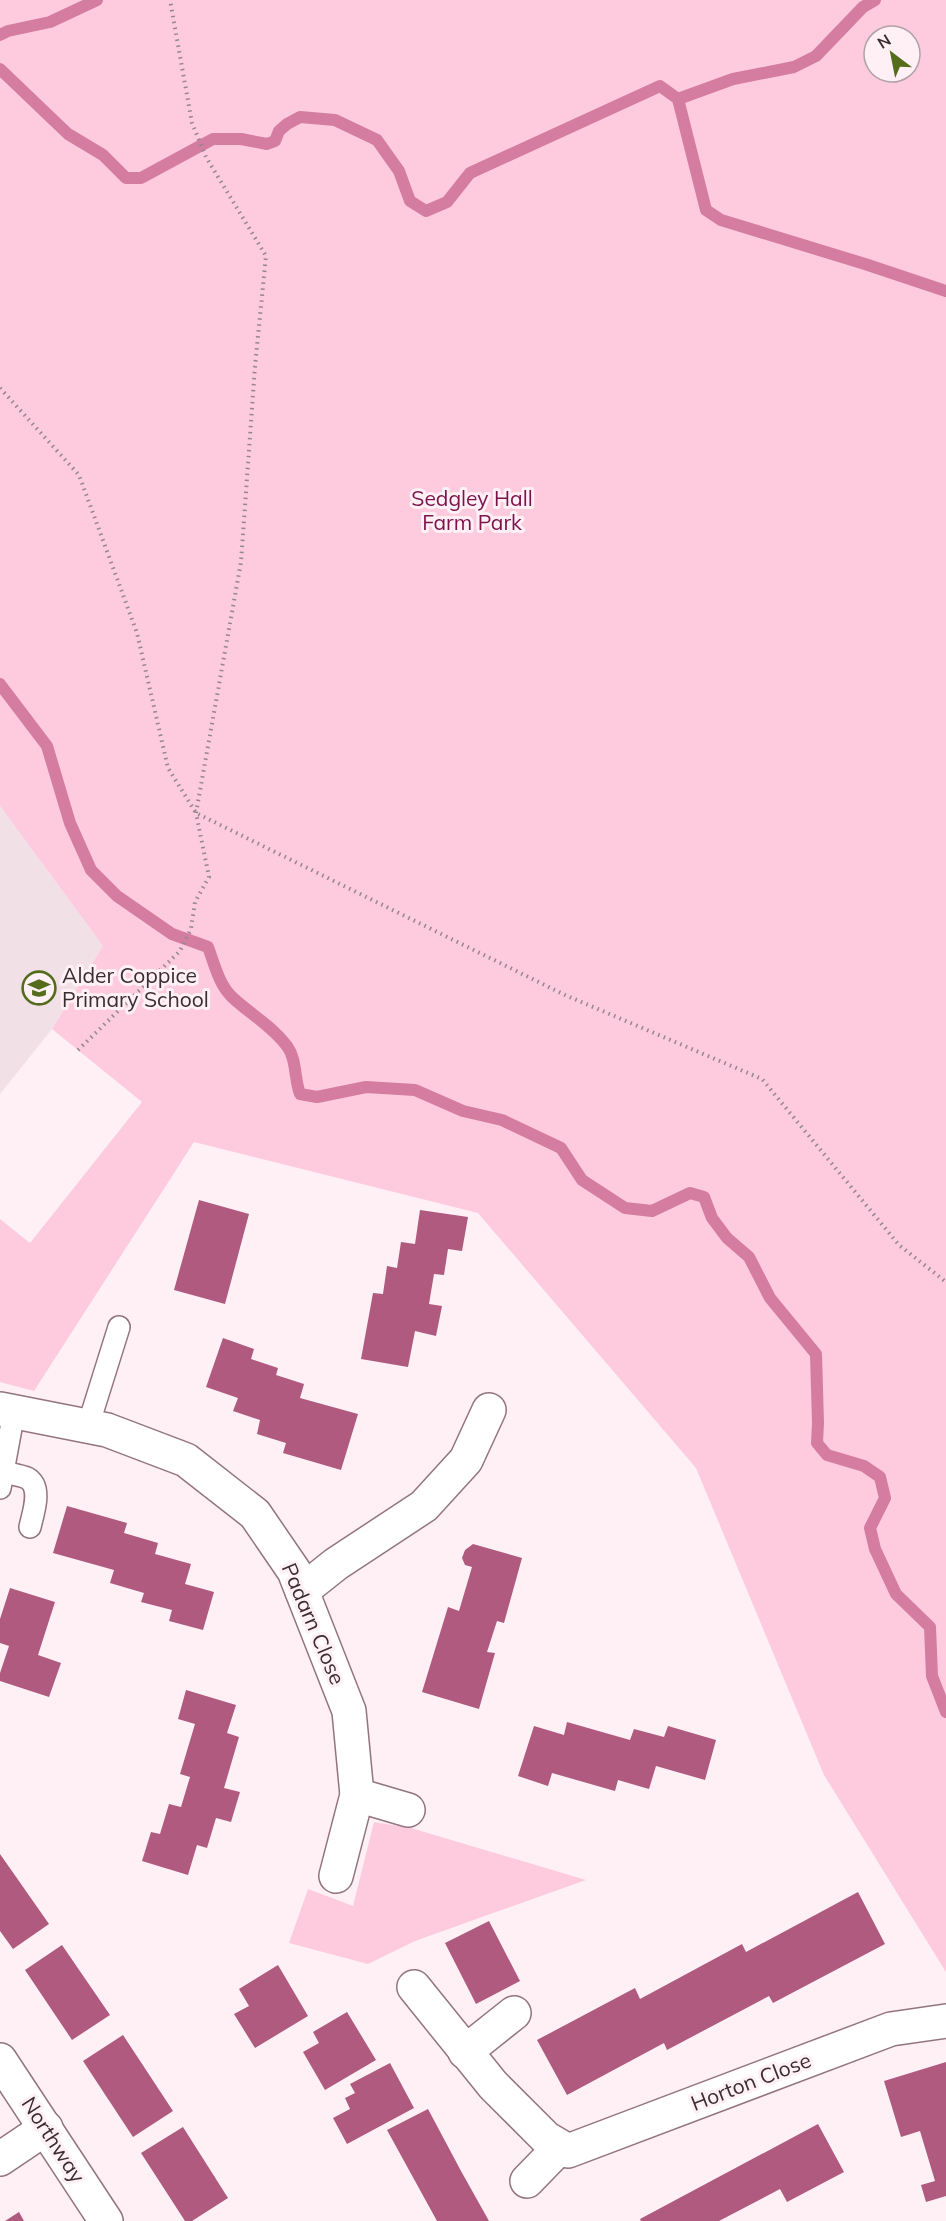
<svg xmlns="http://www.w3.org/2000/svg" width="946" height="2221" font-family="Mulish,sans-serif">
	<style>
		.built { fill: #f1e1e6 }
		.green { fill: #fdcbdd; fill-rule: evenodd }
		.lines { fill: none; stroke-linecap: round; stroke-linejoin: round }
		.stream { stroke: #d57ca1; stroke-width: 12 }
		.building { fill: #af5a7e }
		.service-casing { stroke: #93747f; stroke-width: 24 }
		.minor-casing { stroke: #93747f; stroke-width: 36 }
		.tertiary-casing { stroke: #93747f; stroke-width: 36 }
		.path { stroke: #95878c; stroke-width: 4; stroke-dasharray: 1.5 4.5; stroke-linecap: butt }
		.service { stroke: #fff; stroke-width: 21 }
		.minor { stroke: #fff; stroke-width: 33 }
		.tertiary { stroke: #fff; stroke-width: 33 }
		.labels { text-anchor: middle; stroke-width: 6; stroke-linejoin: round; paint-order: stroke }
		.park-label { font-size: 21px; fill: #7d124b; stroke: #fef0f5 }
		.poi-label { font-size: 21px; fill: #3a2d31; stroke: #fef0f5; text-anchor: start }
		.street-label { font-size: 21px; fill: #3a2d31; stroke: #fef0f5 }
	</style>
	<rect width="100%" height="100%" fill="#fef0f5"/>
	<path class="built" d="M0 806 103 946 52 1029 0 1094Z"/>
	<g class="green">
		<path d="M0 0H946V1972L824 1775 696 1468 478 1213 194 1142 34 1391 0 1382V1219L30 1243 142 1102 52 1029 103 946 0 806ZM874 36H910V72H874Z"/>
		<path d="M374 1822 411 1828 586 1880 415 1941 368 1964 289 1943 308 1889 353 1906Z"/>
	</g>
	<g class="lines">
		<g class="stream">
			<path d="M0 35 8 31 50 22 97 0"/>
			<path d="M0 69 68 134 103 155 126 178H141L213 139H241L267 144 275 141 279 131 287 124 300 117 335 120 377 140 399 171 410 201 426 211 447 202 470 173 660 86 678 99 706 210 721 220 865 264 946 291"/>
			<path d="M678 99 733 79 794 67 816 56 863 7 875 0"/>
			<path d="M0 684 47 746 70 823 91 870 117 896 172 934 208 947C214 963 219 985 232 997 250 1014 271 1025 287 1046 297 1060 294 1078 300 1094L317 1097 366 1087 415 1090 463 1111 502 1120 561 1148 582 1180 625 1208 652 1211 690 1193 704 1197 712 1218 727 1238 749 1257 770 1298 816 1354 818 1423 817 1443 827 1455 864 1466 880 1477 885 1498 870 1528 875 1549 896 1594 930 1627 932 1676 946 1712"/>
		</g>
	</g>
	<g class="building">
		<path d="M199 1200 249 1214 225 1304 174 1290Z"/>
		<path d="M420 1210 468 1217 462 1251 448 1249 444 1275 434 1274 429 1304 442 1306 436 1336 415 1331 408 1367 361 1359 373 1293 383 1294 387 1266 397 1268 401 1242 415 1244Z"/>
		<path d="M223 1338 254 1349 251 1359 278 1368 276 1375 304 1384 300 1398 358 1414 341 1470 283 1453 286 1443 257 1434 260 1420 233 1411 238 1398 206 1387Z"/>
		<path d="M67 1506 127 1523 124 1533 158 1543 155 1554 191 1564 185 1584 214 1592 203 1630 169 1621 172 1610 141 1602 144 1593 110 1583 114 1570 53 1553Z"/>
		<path d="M473 1544 522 1558 504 1623 497 1621 487 1652 495 1653 479 1709 422 1692 448 1607 459 1611 472 1567 465 1565 462 1558 465 1550Z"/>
		<path d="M10 1588 55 1602 38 1655 61 1663 49 1697 0 1681V1673L9 1646 0 1643V1619Z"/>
		<path d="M186 1690 236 1705 227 1733 239 1737 224 1788 240 1792 231 1822 216 1818 207 1848 197 1845 188 1875 142 1861 151 1832 160 1834 169 1804 181 1807 190 1777 180 1774 195 1724 178 1719Z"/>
		<path d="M567 1722 630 1740 634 1729 664 1737 668 1726 716 1740 705 1780 656 1766 649 1789 618 1780 615 1791 552 1773 548 1786 518 1776 534 1726 564 1735Z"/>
		<path d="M0 1854 49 1924 13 1949 0 1931Z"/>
		<path d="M858 1892 885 1944 773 2003 769 1996 667 2050 664 2043 567 2095 537 2040 635 1988 640 1999 742 1944 746 1952Z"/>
		<path d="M489 1921 520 1981 476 2004 445 1943Z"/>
		<path d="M62 1945 110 2015 72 2040 25 1970Z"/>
		<path d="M278 1965 308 2016 255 2048 234 2014 249 2006 239 1989Z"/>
		<path d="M347 2012 376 2060 325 2090 303 2052 319 2043 313 2032Z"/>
		<path d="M123 2035 173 2111 133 2137 83 2061Z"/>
		<path d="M946 2062V2196L926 2202 921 2185 935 2181 920 2131 901 2137 884 2081Z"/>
		<path d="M390 2063 414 2108 347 2144 333 2118 350 2109 345 2098 355 2093 350 2084Z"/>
		<path d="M428 2109 461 2171 489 2221H437L387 2130Z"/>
		<path d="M818 2124 844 2172 787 2202 780 2189 719 2221H641L640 2219Z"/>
		<path d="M183 2127 228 2198 192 2221H185L141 2153Z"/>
		<path d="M19 2212 24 2221H5Z"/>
	</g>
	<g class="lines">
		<defs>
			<g id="service">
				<path d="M88 1426 119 1327"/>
				<path d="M4 1472C11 1474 20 1475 27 1478 43 1487 33 1513 30 1527"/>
				<path d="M0 1488 14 1412"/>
			</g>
			<g id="minor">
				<path d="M0 1409 107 1430 186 1460 255 1514 294 1571 349 1711 357 1795 336 1876"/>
				<path d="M302 1591 336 1564 424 1506 466 1460 489 1410"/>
				<path d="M357 1795 408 1810"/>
				<path d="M414 1987 493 2085 546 2138 568 2151 891 2029 946 2021"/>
				<path d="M465 2052 514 2013"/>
				<path d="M0 2159 46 2128"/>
				<path d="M527 2181 560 2147"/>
			</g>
			<path id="tertiary" d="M0 2060 106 2221"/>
		</defs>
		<use href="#service" class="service-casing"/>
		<use href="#minor" class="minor-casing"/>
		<use href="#tertiary" class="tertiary-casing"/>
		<g class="path">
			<path d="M0 388 79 475 137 633 168 768 196 813 565 995 762 1079 899 1245 946 1282"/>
			<path d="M78 1050 180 951 191 929 195 902 209 877 196 813 241 562 255 366 266 256 206 157 192 123 170 0"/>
		</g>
		<use href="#service" class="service"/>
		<use href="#minor" class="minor"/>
		<use href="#tertiary" class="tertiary"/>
	</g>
	<defs>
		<symbol id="school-ring" viewBox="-11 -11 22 22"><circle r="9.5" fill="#fef0f5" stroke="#556c1d" stroke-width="1.5"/><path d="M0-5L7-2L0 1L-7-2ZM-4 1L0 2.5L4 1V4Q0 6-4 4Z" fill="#556c1d"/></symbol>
	</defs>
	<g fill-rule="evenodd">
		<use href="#school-ring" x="20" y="969" width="38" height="38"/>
	</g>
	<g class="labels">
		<g class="park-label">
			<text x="472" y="506">Sedgley Hall<tspan x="472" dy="24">Farm Park</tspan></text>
		</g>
		<g class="poi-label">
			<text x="62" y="983">Alder Coppice<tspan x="62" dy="24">Primary School</tspan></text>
		</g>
		<g class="street-label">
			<text transform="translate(313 1624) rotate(67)" y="7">Padarn Close</text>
			<text transform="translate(751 2082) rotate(-21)" y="7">Horton Close</text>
			<text transform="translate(53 2140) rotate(57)" y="7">Northway</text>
		</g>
	</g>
	<g transform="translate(892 54) rotate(328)"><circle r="28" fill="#fef0f5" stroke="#b0a2a7" stroke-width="1.5"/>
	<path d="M0-4.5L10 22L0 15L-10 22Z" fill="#556c1d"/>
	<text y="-9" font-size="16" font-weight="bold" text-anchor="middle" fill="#3a2d31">N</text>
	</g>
</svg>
